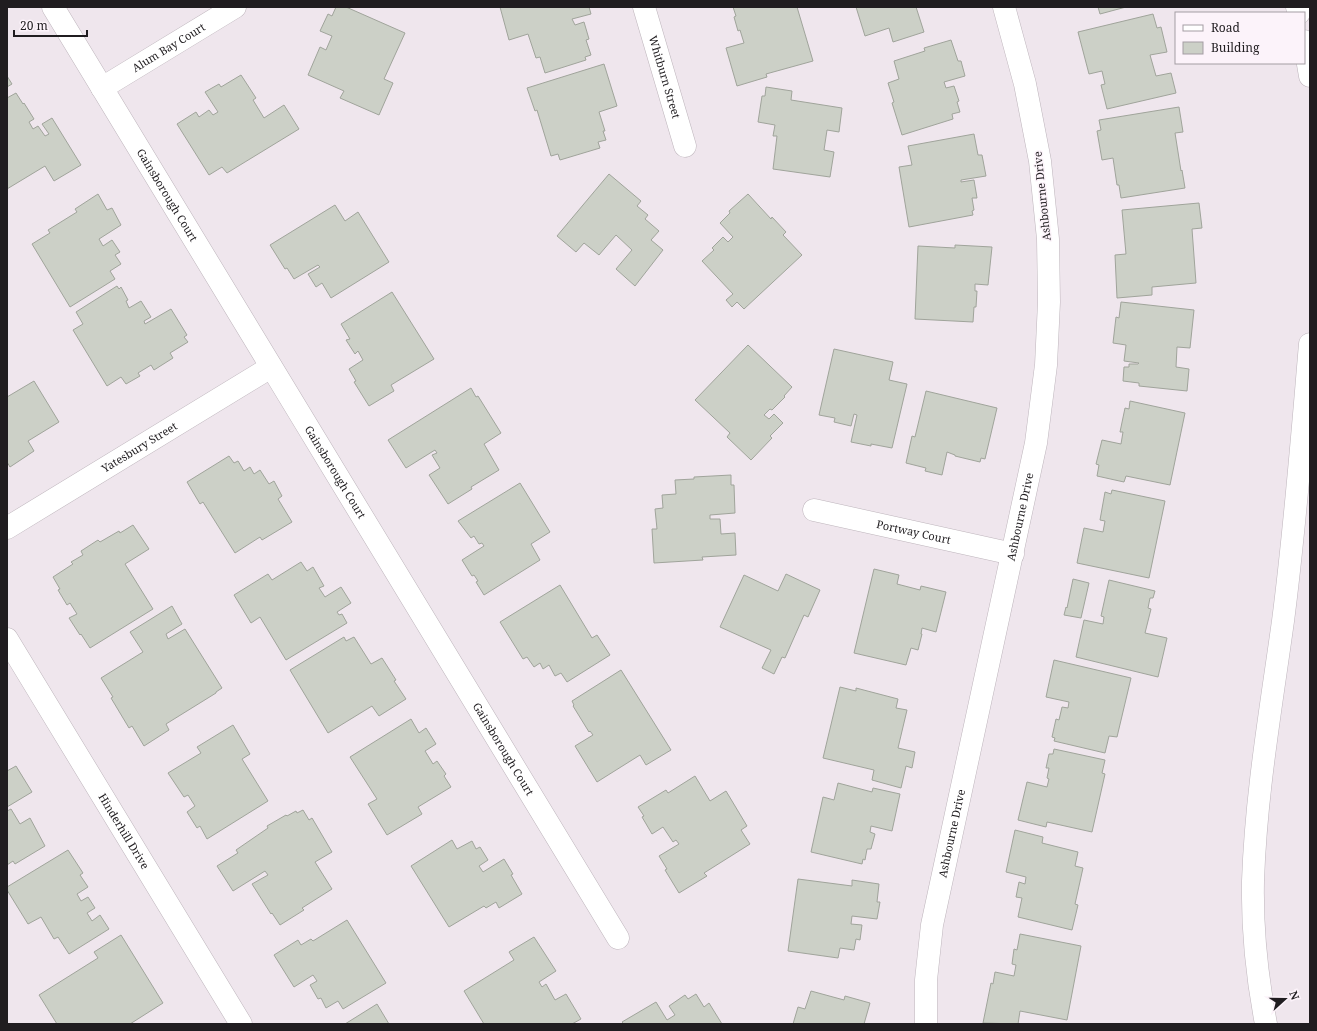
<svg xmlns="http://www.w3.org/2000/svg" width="1317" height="1031" font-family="'Noto Serif',serif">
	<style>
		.building { fill: #ccd0c7; stroke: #a0a49b }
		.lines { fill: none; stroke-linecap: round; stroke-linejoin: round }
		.minor-casing { stroke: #beb5bc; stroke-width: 23 }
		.highway-casing { stroke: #beb5bc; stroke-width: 23 }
		.minor { stroke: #fff; stroke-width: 22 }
		.highway { stroke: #fff; stroke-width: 22 }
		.labels { text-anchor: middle; stroke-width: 3; stroke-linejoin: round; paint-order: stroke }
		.street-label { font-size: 11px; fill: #201d20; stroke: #fcf3fa }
	</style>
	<rect width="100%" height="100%" fill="#efe6ed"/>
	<g class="building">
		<path d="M336 7H346L405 33 384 79 393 83 379 115 340 98 344 91 308 75 320 47 326 50 332 36 320 31 328 14 332 16Z"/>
		<path d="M500 7H589L591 14 572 19 575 25 584 22 589 39 586 40 591 55 585 57 586 60 545 73 540 57 536 58 528 34 509 40Z"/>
		<path d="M733 7H797L813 61 766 74 767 77 737 86 726 48 744 43 740 30 738 31 734 17 736 16Z"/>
		<path d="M856 7H916L924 32 893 42 889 28 865 36Z"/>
		<path d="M1098 7H1126L1100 14Z"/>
		<path d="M1153 14 1157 28 1161 27 1167 52 1150 55 1156 76 1171 73 1176 93 1107 109 1101 85 1105 84 1102 71 1089 74 1078 32Z"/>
		<path d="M951 40 958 61H961L965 76 944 82 946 88 954 86 959 101 957 102 960 112 952 114 953 119 902 135 892 103 894 102 888 83 899 79 894 61 925 51 924 48Z"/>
		<path d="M604 64 617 106 599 112 605 131H603L606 140 598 142 600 148 560 160 558 154 551 156 537 110 535 111 527 88Z"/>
		<path d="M241 75 256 98 253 100 264 118 284 105 299 129 227 173 222 167 209 175 177 124 196 112 199 117 209 110 213 115 218 112 205 92 219 84 221 87Z"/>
		<path d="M7 76 12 84 7 87Z"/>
		<path d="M766 87 792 91 791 100 842 108 839 132 827 130 824 150 834 152 830 177 773 169 777 136H773L775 125 758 122 762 96H765Z"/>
		<path d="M16 93 23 104 24 103 34 119 29 122 33 129 38 126 45 136 49 134 42 124 52 118 81 165 54 181 45 166 7 189V98Z"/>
		<path d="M1179 107 1183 132 1175 133 1181 171 1182 170 1185 188 1121 198 1119 185H1117L1113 158 1102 160 1097 131 1101 130 1099 120Z"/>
		<path d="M974 134 978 155H982L986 176 961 180V182L974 180 977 198H972L974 210 972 211 973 215 909 227 899 167 912 165 908 146Z"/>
		<path d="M609 174 641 201 637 206 648 215 645 219 659 231 651 240 663 250 635 286 616 269 632 250 616 235 599 255 584 243 576 252 557 236Z"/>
		<path d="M98 194 107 210 112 208 121 225 99 239 103 246 112 240 120 252 115 255 121 264 110 271 115 279 70 307 32 244 50 233 48 230 77 212 75 209Z"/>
		<path d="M748 194 771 219 772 217 786 232 783 235 802 255 744 309 737 302 732 307 726 300 733 294 702 261 714 250 712 248 723 237 728 242 733 237 720 223 730 213 729 211Z"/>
		<path d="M1199 203 1202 228 1192 229 1196 283 1152 287V295L1117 298 1115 255 1126 254 1122 210Z"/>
		<path d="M335 205 345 221 358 212 389 262 331 298 322 283 316 287 308 274 320 267 318 265 294 279 287 268 285 269 270 245Z"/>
		<path d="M955 245 992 247 988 285 975 284V291H977L976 307H974L973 322 915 319 918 246 955 248Z"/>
		<path d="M117 286 119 289 121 287 128 300 126 301 129 308 141 301 151 317 144 321 145 324 171 309 187 335 184 337 188 342 170 353 173 358 154 370 151 365 138 373 140 376 126 384 121 377 107 386 73 330 83 324 76 312Z"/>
		<path d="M392 292 434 359 391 385 394 391 369 406 354 382 356 381 349 369 363 360 358 351 355 354 346 340 350 339 341 324Z"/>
		<path d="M1121 302 1194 310 1190 348 1177 347 1176 367 1189 369 1187 391 1139 386V383L1123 381 1124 367H1129V364H1138L1139 363 1124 361 1126 345 1113 343 1116 317 1119 318Z"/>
		<path d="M748 345 792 387 784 396 785 397 772 410 770 409 764 415 769 419 774 414 783 423 770 436 772 438 751 460 727 437 730 433 695 400Z"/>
		<path d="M834 349 893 362 889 380 907 384 892 448 871 444V446L851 442 857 415 854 414 851 426 834 422 835 418 819 415Z"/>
		<path d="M34 381 59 422 28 441 34 451 10 467 7 462V397Z"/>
		<path d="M471 388 476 397 478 396 501 433 484 444 499 470 471 487 472 489 448 504 429 475 440 468 432 455 437 453 435 450 406 468 388 440Z"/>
		<path d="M926 391 997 408 985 459 981 458 980 462 955 456V455L947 452 942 475 925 471 926 468 906 463 912 436 915 437Z"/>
		<path d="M1130 401 1185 413 1170 485 1126 476 1124 482 1097 476 1099 465 1096 464 1102 440 1121 444 1123 432H1120L1125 408 1129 409Z"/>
		<path d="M229 456 234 463 238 461 244 471 250 467 254 474 260 470 269 484 274 481 282 496 278 499 292 522 262 540 260 537 235 553 203 502 200 504 187 482Z"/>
		<path d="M731 475V485H734L735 513 710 515V519H720L721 534 735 533 736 555 702 557 703 560 654 563 652 529H657L655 509 663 508 662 495 676 494 675 480 694 479V477Z"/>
		<path d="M520 483 550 532 531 544 540 560 484 595 476 582 478 581 474 575 472 576 462 560 484 546 482 543 479 544 474 536 471 538 458 521Z"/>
		<path d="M1112 490 1165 501 1149 578 1077 563 1084 528 1103 532 1105 521 1100 520 1105 492 1111 494Z"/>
		<path d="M133 525 149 549 125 564 153 609 90 648 81 634 80 635 69 618 77 614 70 603 67 605 58 590 60 589 53 577 73 564 71 562 83 555 81 551 98 540 100 542 119 531 120 533Z"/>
		<path d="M301 562 307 571 313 567 324 586 319 588 325 597 341 587 351 603 337 612 339 615 342 614 347 623 286 660 260 617 251 623 234 595 268 574 272 580Z"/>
		<path d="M874 569 899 575 897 584 920 590 921 586 946 592 936 632 922 628 921 634H922L918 650 911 648 906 665 854 653Z"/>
		<path d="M786 574 820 590 808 617 804 615 785 658 782 657 774 674 762 668 771 650 720 627 744 575 778 591Z"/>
		<path d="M1073 579 1089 583 1081 618 1064 615 1066 607 1067 608Z"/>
		<path d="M1109 580 1155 591 1153 598H1150L1148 608 1151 609 1145 633 1167 638 1158 677 1076 657 1084 620 1103 624 1104 617 1101 616Z"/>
		<path d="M560 585 592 638 597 635 610 655 567 682 561 673 555 676 549 665 543 669 540 663 534 667 527 657 523 659 500 622Z"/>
		<path d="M172 606 182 624 166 634 168 639 185 629 222 688 216 692V693L166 724 169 730 144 746 132 726 129 728 111 698 113 697 101 678 143 652 130 632Z"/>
		<path d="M344 637 346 641 354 637 371 664 382 658 396 680 394 681 406 699 379 716 372 706 328 733 290 670Z"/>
		<path d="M1054 660 1131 678 1117 737 1109 736 1105 753 1054 741 1055 738 1052 737 1056 719 1059 720 1062 707 1068 708 1069 702 1046 697Z"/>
		<path d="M621 670 671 750 646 765 640 755 597 782 575 746 593 735 590 731 589 732 573 706 574 705 572 701Z"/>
		<path d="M840 687 856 691V688L898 699 896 708 907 710 898 748 915 752 912 768 906 766 901 788 872 780 874 770 823 758Z"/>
		<path d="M411 719 419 733 426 728 436 744 425 751 433 764 437 761 446 774 444 776 451 787 418 807 422 814 387 835 368 804 377 799 350 757Z"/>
		<path d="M233 725 250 754 242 759 268 801 207 839 200 826 197 828 187 812 195 806 188 795 184 797 168 773 201 753 197 747Z"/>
		<path d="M1054 749 1105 760 1102 773 1105 774 1092 832 1047 822 1046 827 1018 820 1027 782 1047 787 1049 779 1047 778 1049 768H1046L1049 754H1053Z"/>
		<path d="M16 766 32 792 7 807V771Z"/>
		<path d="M695 776 710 801 726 791 747 826 741 830 750 844 704 873 707 876 679 893 665 870 667 869 659 856 679 844 676 840 673 842 663 827 652 834 642 817 644 816 638 807 666 790 668 793Z"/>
		<path d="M838 783 872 792 873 788 900 794 892 831 871 826 870 832 875 834 871 849H867L865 860 863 859 862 864 811 852 823 797 834 800Z"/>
		<path d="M11 809 20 824 30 818 45 846 15 864 13 861 7 865V811Z"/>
		<path d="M303 810 309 820 312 818 332 852 315 862 332 889 302 908 304 910 280 925 272 913 271 914 252 884 268 875 265 871 233 891 217 866 238 853 236 850 268 828 267 826 286 815 287 816 296 811 297 813Z"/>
		<path d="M1015 830 1043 837 1042 843 1078 852 1075 866 1083 868 1075 904 1078 905 1072 930 1018 917 1022 898 1016 897 1019 882 1025 884 1026 877 1006 872Z"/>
		<path d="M452 840 457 849 472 841 476 849 480 847 488 860 479 866 483 872 504 859 513 874 511 875 522 894 499 908 496 902 486 908 484 906 449 927 411 866Z"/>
		<path d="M68 850 83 873 80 875 88 887 77 894 81 901 88 897 95 908 87 913 92 921 100 915 109 929 69 954 58 937 54 939 41 917 28 924 7 890V887Z"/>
		<path d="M798 879 852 886V880L879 884 877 902H880L877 919 852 916 851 924 862 925 860 940 856 939 854 950 840 948 838 958 788 951Z"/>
		<path d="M347 920 386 983 343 1009 338 1001 326 1008 321 998 318 999 310 985 317 981 313 975 294 987 274 955 298 940 301 945 311 939 313 941Z"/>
		<path d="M1020 934 1081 946 1067 1020 1020 1011 1018 1024 983 1023 991 983 993 984 995 972 1014 976 1016 965 1012 964 1014 949 1017 950Z"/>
		<path d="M121 935 163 1003 130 1024H57L39 995 98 958 94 952Z"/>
		<path d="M534 937 556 971 539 982 542 987 546 984 555 1000 566 994 581 1019 572 1024H484L464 991 514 960 509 952Z"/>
		<path d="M811 991 844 1000 845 996 870 1003 864 1024H793L798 1007 805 1009Z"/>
		<path d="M696 994 704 1007 709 1003 722 1024H624L622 1022 656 1002 667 1020 675 1015 669 1006 685 995 688 999Z"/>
		<path d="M377 1004 389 1024H345Z"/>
	</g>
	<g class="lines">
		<defs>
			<g id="minor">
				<path id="s1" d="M53 7 618 938"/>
				<path id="s2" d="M644 7 685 146"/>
				<path id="s3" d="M102 88 235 7"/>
				<path id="s4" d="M814 510 1013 554"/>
				<path id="s5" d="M7 528 271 367"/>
				<path id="s6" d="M7 639 241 1024"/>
				<path id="s7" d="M926 1024V980L932 925 1036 443 1046 365 1049 302 1048 239 1040 161 1025 84 1004 7"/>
			</g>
			<g id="highway">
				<path d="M1297 7 1299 13"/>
				<path d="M1304 41 1310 76"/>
				<path d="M1266 1024C1257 977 1252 929 1253 881 1256 793 1271 708 1283 621 1295 529 1302 437 1310 344"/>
			</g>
		</defs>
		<use href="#minor" class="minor-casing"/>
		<use href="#highway" class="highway-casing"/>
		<use href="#minor" class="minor"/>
		<use href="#highway" class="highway"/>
	</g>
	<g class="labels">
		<g class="street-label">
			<text dy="4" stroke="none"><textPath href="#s3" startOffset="78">Alum Bay Court</textPath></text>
			<text dy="4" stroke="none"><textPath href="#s2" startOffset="73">Whitburn Street</textPath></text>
			<text dy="4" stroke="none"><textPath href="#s1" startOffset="220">Gainsborough Court</textPath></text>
			<text transform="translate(1042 196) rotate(-96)" y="4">Ashbourne Drive</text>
			<text dy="4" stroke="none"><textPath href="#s5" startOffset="155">Yatesbury Street</textPath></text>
			<text dy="4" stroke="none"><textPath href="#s1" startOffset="544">Gainsborough Court</textPath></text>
			<text dy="4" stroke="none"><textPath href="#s7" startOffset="517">Ashbourne Drive</textPath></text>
			<text dy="4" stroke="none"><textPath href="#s4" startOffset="102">Portway Court</textPath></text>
			<text dy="4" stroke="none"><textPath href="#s1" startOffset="868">Gainsborough Court</textPath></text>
			<text dy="4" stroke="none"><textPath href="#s6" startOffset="225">Hinderhill Drive</textPath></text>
			<text dy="4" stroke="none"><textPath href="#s7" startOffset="193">Ashbourne Drive</textPath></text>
		</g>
	</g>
	<rect width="1317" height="1031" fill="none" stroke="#201d20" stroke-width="16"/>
	<rect x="1175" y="12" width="130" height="52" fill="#fcf3fa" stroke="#a49da3"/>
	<rect x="1183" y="25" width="20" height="6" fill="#ffffff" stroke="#a49da3"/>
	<text x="1211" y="32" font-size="12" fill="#201d20">Road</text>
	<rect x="1183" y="42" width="20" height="12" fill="#ccd0c7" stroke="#a49da3"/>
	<text x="1211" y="52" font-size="12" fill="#201d20">Building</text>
	<g transform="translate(1285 999) rotate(69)" stroke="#fcf3fa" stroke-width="3" paint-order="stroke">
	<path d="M0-3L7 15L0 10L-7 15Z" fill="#201d20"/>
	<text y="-6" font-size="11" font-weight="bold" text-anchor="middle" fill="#201d20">N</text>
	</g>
	<path d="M14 30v6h73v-6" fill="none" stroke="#201d20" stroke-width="2"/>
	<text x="20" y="30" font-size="12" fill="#201d20" stroke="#fcf3fa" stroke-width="3" paint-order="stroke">20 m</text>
</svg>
